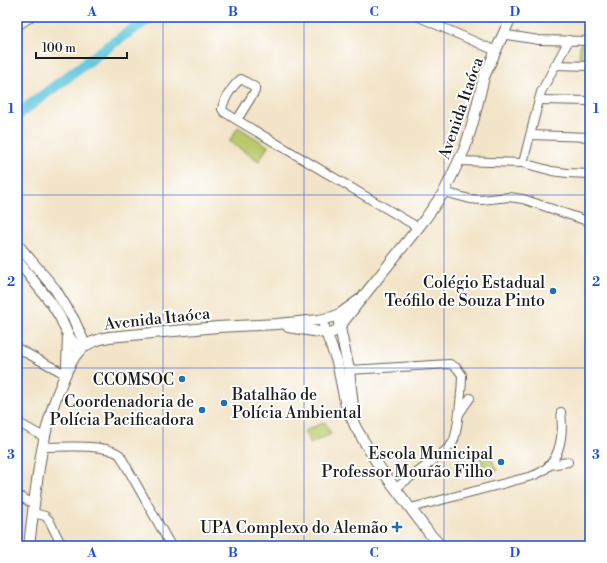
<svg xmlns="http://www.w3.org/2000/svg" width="607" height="563" font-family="'Libre Bodoni',serif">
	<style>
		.green { fill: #b9c86a; stroke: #6a7243 }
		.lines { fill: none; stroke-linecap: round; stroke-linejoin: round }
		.river { stroke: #5fc6dc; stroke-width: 11 }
		.minor-casing { stroke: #676258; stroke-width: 10 }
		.major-casing { stroke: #676258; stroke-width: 12 }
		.minor { stroke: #fff; stroke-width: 8 }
		.major { stroke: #fff; stroke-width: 10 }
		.grid { fill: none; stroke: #1d4ed8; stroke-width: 1; stroke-opacity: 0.55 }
		.poi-dot { fill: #1f6fb2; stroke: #fff; stroke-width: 1.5 }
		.labels { text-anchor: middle; stroke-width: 4; stroke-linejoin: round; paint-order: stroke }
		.street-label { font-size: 16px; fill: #1c1c1c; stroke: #fff }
		.poi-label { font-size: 16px; fill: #1c1c1c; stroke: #fff; text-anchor: end }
		.neatline { fill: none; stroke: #1d4ed8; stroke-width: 1.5 }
		.grid-label { font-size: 13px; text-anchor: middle; font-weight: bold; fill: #1d4ed8 }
	</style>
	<rect width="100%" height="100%" fill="#fff"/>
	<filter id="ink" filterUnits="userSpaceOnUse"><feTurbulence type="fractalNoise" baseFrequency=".025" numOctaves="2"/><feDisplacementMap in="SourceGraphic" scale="8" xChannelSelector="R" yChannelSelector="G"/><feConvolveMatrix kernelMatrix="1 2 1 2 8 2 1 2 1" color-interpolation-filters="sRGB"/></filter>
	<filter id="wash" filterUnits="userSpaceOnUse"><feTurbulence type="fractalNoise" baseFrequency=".012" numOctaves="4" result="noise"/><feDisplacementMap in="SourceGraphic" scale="16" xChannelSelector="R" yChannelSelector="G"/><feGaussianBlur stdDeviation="0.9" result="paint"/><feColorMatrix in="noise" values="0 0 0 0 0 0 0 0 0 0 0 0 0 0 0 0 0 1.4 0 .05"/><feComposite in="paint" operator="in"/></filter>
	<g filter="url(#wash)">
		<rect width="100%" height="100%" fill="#f2e4c8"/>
		<g class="green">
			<path d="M580 44 590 45V61L579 60Z"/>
			<path d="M238 127 268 146 259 161 229 142Z"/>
			<path d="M325 422 331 434 310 444 304 431Z"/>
			<path d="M488 450 497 471 487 475 478 454Z"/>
		</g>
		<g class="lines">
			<path class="river" d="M17 115 110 45 151 17"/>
		</g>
	</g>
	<g filter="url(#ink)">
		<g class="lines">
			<defs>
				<g id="minor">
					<path d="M419 17 496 51"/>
					<path d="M507 35 539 40 590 41"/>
					<path d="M555 65 590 66"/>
					<path d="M539 100 590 101"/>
					<path d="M237 120 255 91V87L241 79C233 85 224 99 222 109L224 112 237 120 419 228"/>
					<path d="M531 135 590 137"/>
					<path d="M459 161 523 163 552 171 567 173 590 174"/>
					<path d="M523 163 541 92 569 40"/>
					<path d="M444 192 470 199 481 200 509 197 523 199 590 222"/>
					<path d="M17 348 65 374"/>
					<path d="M349 370 450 364 457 368 462 375C462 387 458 432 453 442 448 452 407 479 396 488"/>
					<path d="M459 414 470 398"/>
					<path d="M17 422 44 437"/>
					<path d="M43 447C62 447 106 443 120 455L171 546"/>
					<path d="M550 465 568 462"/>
					<path d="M17 495 34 504"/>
					<path d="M411 508 532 476C560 467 564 437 561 412"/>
					<path d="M33 513 45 516 49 520 62 546"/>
				</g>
				<g id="major">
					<path d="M17 25 29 17"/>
					<path d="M17 244 55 289 74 320 85 345"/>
					<path d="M17 260 52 304 60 317 68 335 79 351"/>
					<path d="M339 323 349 370 354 416"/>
					<path d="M288 327 326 333H331L337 330 362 298 425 219 444 192 465 148 473 122 484 77 511 17"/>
					<path d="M324 327 337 362 346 406 356 428 380 468 429 533 441 546"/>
					<path d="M67 367 68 335"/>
					<path d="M29 546C36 490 40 431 63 380 67 370 72 359 79 351 88 342 98 339 109 337L218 327 277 324 319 320 333 317 341 313 362 298"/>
				</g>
			</defs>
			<use href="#minor" class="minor-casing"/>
			<use href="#major" class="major-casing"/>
			<use href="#minor" class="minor"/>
			<use href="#major" class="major"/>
		</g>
	</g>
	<path class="grid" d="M163 17V546M304 17V546M444 17V546M17 195H590M17 368H590"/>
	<g class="poi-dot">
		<circle cx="553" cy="291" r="4"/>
		<circle cx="182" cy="379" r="4"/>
		<circle cx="224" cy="403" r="4"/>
		<circle cx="202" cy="410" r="4"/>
		<circle cx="501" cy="462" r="4"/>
		<path d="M395 521h4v4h4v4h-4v4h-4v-4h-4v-4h4z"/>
	</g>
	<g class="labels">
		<g class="street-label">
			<text transform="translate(460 108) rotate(-71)" y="6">Avenida Itaóca</text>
			<text transform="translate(157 318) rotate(-6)" y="6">Avenida Itaóca</text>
		</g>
		<g class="poi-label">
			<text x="545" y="288">Colégio Estadual<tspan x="545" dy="18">Teófilo de Souza Pinto</tspan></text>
			<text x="174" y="385">CCOMSOC</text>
			<text x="232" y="400" text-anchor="start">Batalhão de<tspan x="232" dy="18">Polícia Ambiental</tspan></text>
			<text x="194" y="407">Coordenadoria de<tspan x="194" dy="18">Polícia Pacificadora</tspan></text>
			<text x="493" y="459">Escola Municipal<tspan x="493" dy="18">Professor Mourão Filho</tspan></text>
			<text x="388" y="533">UPA Complexo do Alemão</text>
		</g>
	</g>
	<rect width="607" height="563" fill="none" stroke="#fff" stroke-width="44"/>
	<path d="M36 52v6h91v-6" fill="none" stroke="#1c1c1c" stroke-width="2"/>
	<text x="42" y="52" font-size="12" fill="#1c1c1c" stroke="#ffffff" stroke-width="3" paint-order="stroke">100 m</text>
	<rect x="22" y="22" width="563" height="519" class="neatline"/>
	<g class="grid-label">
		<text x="92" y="16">A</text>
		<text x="233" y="16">B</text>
		<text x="374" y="16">C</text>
		<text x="515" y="16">D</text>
		<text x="11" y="113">1</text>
		<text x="596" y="113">1</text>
		<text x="11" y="286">2</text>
		<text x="596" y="286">2</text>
		<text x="11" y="459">3</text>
		<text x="596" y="459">3</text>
		<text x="92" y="557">A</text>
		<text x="233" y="557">B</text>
		<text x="374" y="557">C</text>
		<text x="515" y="557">D</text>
	</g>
</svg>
